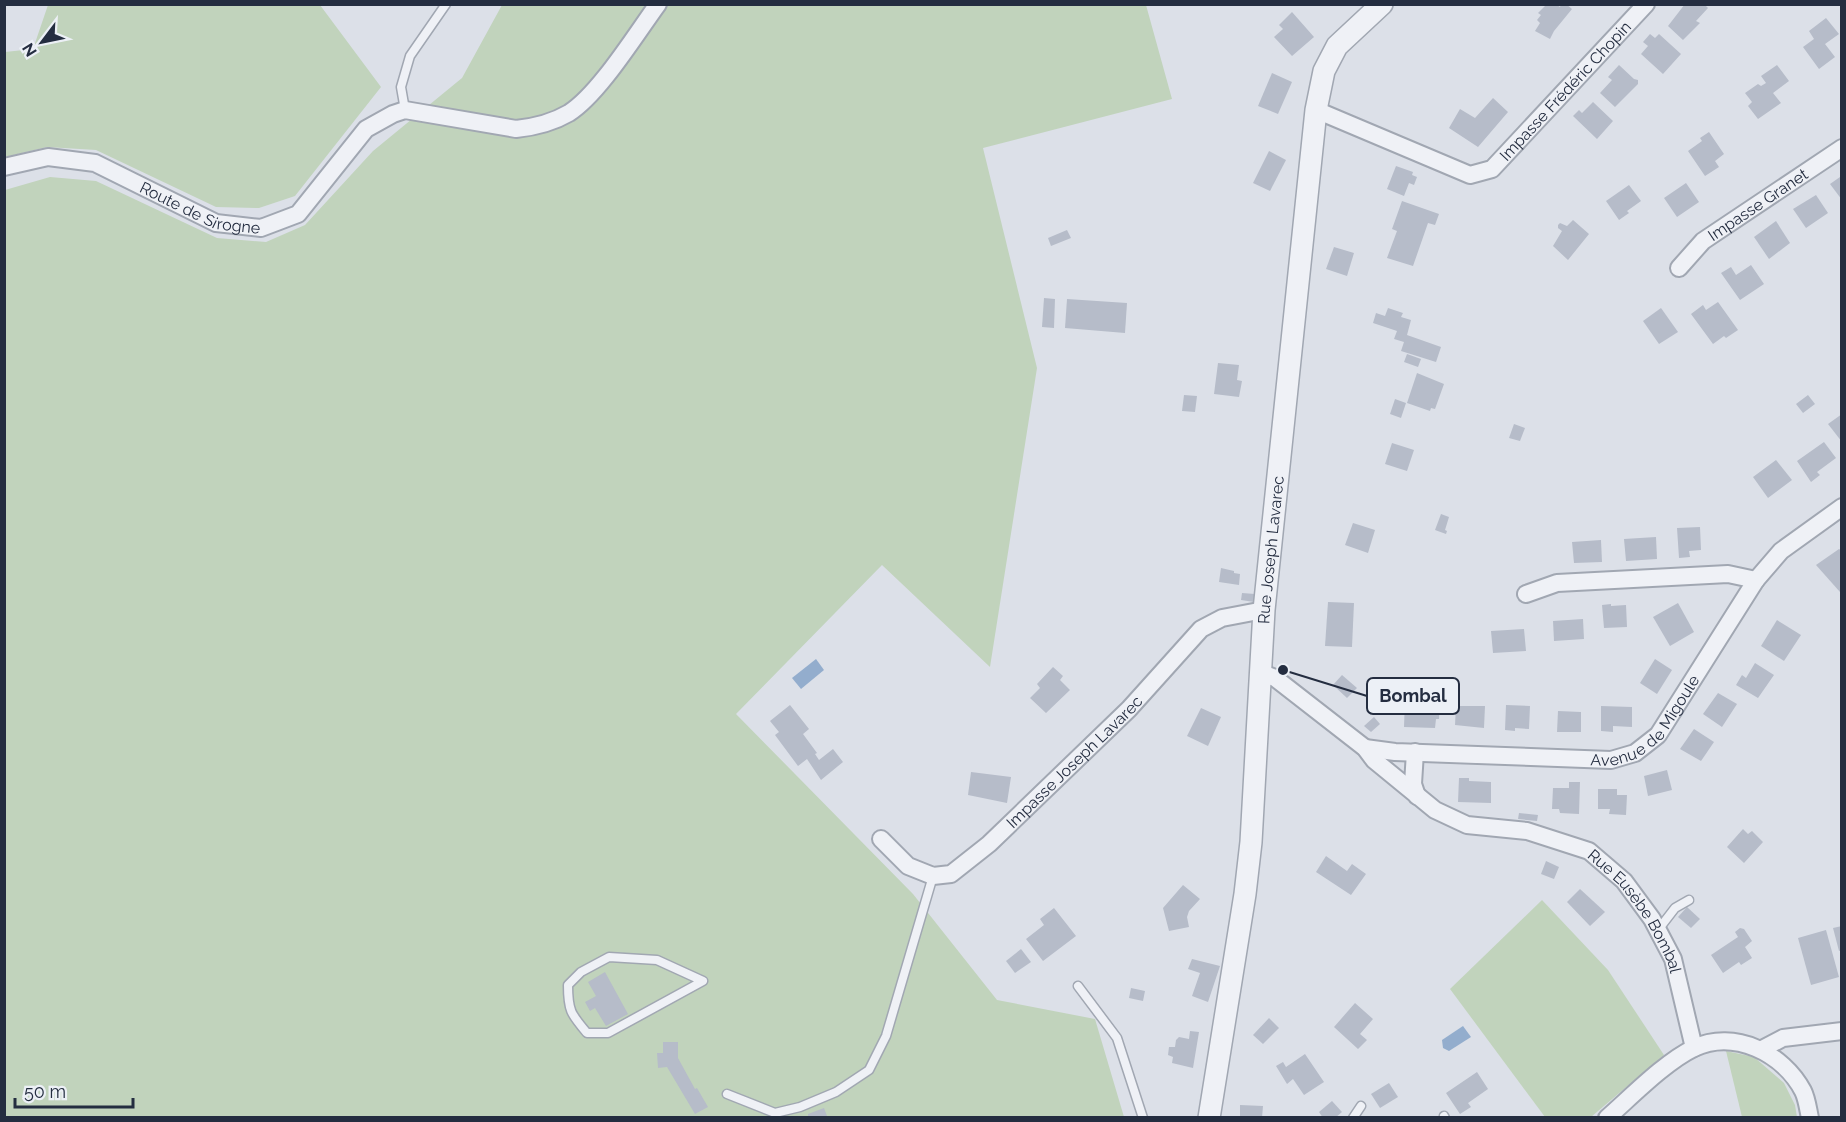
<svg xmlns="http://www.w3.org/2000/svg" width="1846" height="1122" font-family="Raleway,sans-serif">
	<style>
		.green { fill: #c1d3bc }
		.water { fill: #93adcd }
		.building { fill: #b6bcc9 }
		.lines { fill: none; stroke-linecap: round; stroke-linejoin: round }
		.service-casing { stroke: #a1a7b2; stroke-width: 11 }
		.minor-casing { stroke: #a1a7b2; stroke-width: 20 }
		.tertiary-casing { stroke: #a1a7b2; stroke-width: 24 }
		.service { stroke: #eff1f6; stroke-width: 8 }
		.minor { stroke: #eff1f6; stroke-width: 16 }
		.tertiary { stroke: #eff1f6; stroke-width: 21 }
		.labels { text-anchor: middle; stroke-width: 4.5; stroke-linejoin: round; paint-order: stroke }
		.street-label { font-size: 16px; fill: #242d40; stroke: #ecf0f6 }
		.leader { fill: none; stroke: #242d40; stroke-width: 2 }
		.callout-dot { fill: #242d40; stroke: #ecf0f6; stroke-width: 2 }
		.callout { fill: #ecf0f6; stroke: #242d40; stroke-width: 2 }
		.callout-label { font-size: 18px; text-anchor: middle; font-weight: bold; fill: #242d40 }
	</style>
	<rect width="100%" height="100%" fill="#dce0e8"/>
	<g class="green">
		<path d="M48 5H320L381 87 295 196 259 208 216 207 96 150 47 147 5 157V52L33 49Z"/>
		<path d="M502 5H1146L1172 99 983 148 1037 368 990 667 882 565 736 714 913 894 997 1000 1095 1019 1124 1117 5 1118V190L50 177 96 181 217 238 266 242 305 225 373 151 462 78Z"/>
		<path d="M1542 900 1608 970 1664 1055 1591 1117H1545L1450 989Z"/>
		<path d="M1726 1051 1754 1057 1784 1083 1795 1105 1797 1117H1742Z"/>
	</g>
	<g class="water">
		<path d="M816 659 824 670 801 689 792 678Z"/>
		<path d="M1463 1026 1471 1037 1449 1051 1443 1048 1442 1040Z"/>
	</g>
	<g class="building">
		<path d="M1561 4H1566L1572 9 1554 31 1550 39 1535 31 1540 23 1537 20 1541 15 1538 13 1546 5H1557L1560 7Z"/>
		<path d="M1685 4H1704L1708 8 1696 21 1700 23 1683 40 1668 26Z"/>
		<path d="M1292 12 1314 37 1292 56 1274 37 1283 29 1279 25Z"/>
		<path d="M1826 18 1839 34 1825 44 1835 57 1819 69 1803 47 1814 39 1809 31Z"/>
		<path d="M1650 34 1655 38 1659 34 1681 54 1663 74 1641 54 1648 46 1643 42Z"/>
		<path d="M1619 65 1634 79 1638 80V84L1615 107 1600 93 1612 80 1608 77Z"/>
		<path d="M1777 65 1789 81 1773 93 1781 103 1758 119 1748 106 1752 102 1745 93 1758 84 1761 86 1766 83 1761 76Z"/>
		<path d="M1272 73 1292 82 1278 114 1258 106Z"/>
		<path d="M1493 98 1508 112 1478 147 1449 128 1460 109 1475 118Z"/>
		<path d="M1593 102 1613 121 1597 139 1573 116 1579 110 1582 113Z"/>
		<path d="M1709 132 1724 154 1715 161 1719 167 1705 176 1688 151 1702 141 1700 138Z"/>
		<path d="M1269 151 1286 160 1270 191 1253 183Z"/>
		<path d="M1396 166 1413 172 1412 175 1417 177 1414 185 1409 183 1404 196 1387 189Z"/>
		<path d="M1840 177 1842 179V200L1830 184Z"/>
		<path d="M1686 183 1699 202 1677 217 1664 198Z"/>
		<path d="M1629 185 1641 201 1627 211 1629 213 1619 220 1606 201Z"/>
		<path d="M1816 195 1828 213 1806 228 1793 209Z"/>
		<path d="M1402 201 1439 214 1435 225 1428 223 1413 266 1387 258 1397 231 1392 229Z"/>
		<path d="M1573 220 1589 234 1568 260 1553 246 1562 231 1558 228V225L1560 223 1567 226Z"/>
		<path d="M1776 221 1790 243 1769 259 1754 237Z"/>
		<path d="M1067 230 1071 238 1051 246 1048 238Z"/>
		<path d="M1334 247 1354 253 1347 276 1326 269Z"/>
		<path d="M1751 265 1764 284 1740 300 1721 273 1731 267 1736 275Z"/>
		<path d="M1044 298 1055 299 1054 328 1042 327Z"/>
		<path d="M1067 299 1127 303 1125 333 1065 328Z"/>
		<path d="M1718 302 1738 330 1726 338 1724 336 1713 344 1691 314 1703 305 1706 310Z"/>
		<path d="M1388 308 1403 313 1401 317 1411 320 1407 335 1441 347 1436 362 1401 351 1404 342 1394 339 1397 331 1373 323 1376 313 1385 316Z"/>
		<path d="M1661 308 1678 332 1659 344 1643 321Z"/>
		<path d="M1407 354 1421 359 1418 367 1404 362Z"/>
		<path d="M1218 363 1239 365 1237 380 1242 381 1239 397 1214 394Z"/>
		<path d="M1417 373 1444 384 1435 409 1431 408 1430 411 1407 403Z"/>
		<path d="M1184 395 1197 396 1195 412 1182 411Z"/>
		<path d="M1808 395 1815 404 1803 413 1796 404Z"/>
		<path d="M1395 399 1406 403 1401 418 1390 414Z"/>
		<path d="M1842 414V442L1828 424Z"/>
		<path d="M1514 424 1525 428 1520 441 1509 438Z"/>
		<path d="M1824 442 1836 458 1817 472 1820 475 1811 482 1797 461Z"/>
		<path d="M1392 443 1414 450 1407 471 1385 464Z"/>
		<path d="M1776 460 1792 480 1768 498 1753 477Z"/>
		<path d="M1441 514 1449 517 1445 530 1447 531 1446 534 1435 530Z"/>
		<path d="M1353 523 1375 530 1368 553 1345 545Z"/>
		<path d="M1700 527 1701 550 1689 551 1690 557 1679 558 1677 528Z"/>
		<path d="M1656 537 1657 559 1626 561 1624 539Z"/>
		<path d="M1601 540 1602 562 1574 563 1572 542Z"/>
		<path d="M1839 549 1842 551V590L1840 592 1816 565Z"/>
		<path d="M1221 568 1234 571V573L1240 574 1239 585 1219 582Z"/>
		<path d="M1242 593 1255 594 1254 602 1241 600Z"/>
		<path d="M1328 602 1354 603 1352 647 1325 646Z"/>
		<path d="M1678 603 1694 632 1670 646 1653 617Z"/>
		<path d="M1611 604V606L1626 605 1627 627 1604 628 1602 605Z"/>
		<path d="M1583 619 1584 639 1554 641 1553 621Z"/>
		<path d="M1777 620 1801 635 1784 661 1761 646Z"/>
		<path d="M1524 629 1526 651 1493 653 1491 631Z"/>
		<path d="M1655 659 1672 670 1657 694 1640 683Z"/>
		<path d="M1755 663 1774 675 1758 698 1736 685 1742 675 1746 678Z"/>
		<path d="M1053 667 1063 676 1060 680 1070 690 1046 713 1030 698 1040 688 1037 684Z"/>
		<path d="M1342 675 1357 688 1347 698 1333 685Z"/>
		<path d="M1718 693 1737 704 1722 727 1703 714Z"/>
		<path d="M1405 699 1440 700 1439 719H1436L1435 728 1404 727Z"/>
		<path d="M790 705 809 729 803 734 817 753 815 754 819 760 833 749 843 762 821 780 807 759 798 766 775 735 779 732 770 721Z"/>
		<path d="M1506 705 1530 706 1529 729 1515 728V731L1505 730Z"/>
		<path d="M1456 706H1485L1484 728 1455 725Z"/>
		<path d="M1601 706 1632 707V727L1613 726V732L1601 731Z"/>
		<path d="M1201 708 1221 717 1208 746 1187 736Z"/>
		<path d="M1558 711 1581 712V732H1557Z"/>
		<path d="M1374 717 1380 724 1371 732 1364 726Z"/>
		<path d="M1694 729 1714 742 1701 761 1680 749Z"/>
		<path d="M1667 770 1672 790 1648 796 1644 776Z"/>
		<path d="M971 772 1011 777 1007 803 968 795Z"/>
		<path d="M1459 778H1469V781L1491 782V803L1458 802Z"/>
		<path d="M1569 782H1580L1579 814 1560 813 1559 809H1552L1553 788H1569Z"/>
		<path d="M1598 789H1617V795H1627L1626 815 1609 814 1610 809H1598Z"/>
		<path d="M1519 813 1538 815 1537 821 1518 819Z"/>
		<path d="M1743 829 1748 834 1752 831 1763 842 1744 863 1727 847Z"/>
		<path d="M1326 856 1347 871 1352 864 1366 874 1351 895 1316 872Z"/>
		<path d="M1546 861 1559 867 1554 879 1541 874Z"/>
		<path d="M1183 885 1200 899 1189 911 1187 917 1189 927 1169 931 1163 908Z"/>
		<path d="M1580 889 1605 912 1590 926 1567 902Z"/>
		<path d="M1687 907 1700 919 1691 928 1678 917Z"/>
		<path d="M1054 908 1076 936 1043 961 1026 939 1044 925 1040 919Z"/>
		<path d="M1842 926V950L1839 951 1833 928Z"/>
		<path d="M1740 928 1744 929 1752 941 1745 947 1752 958 1741 965 1739 962 1723 973 1711 955 1738 937 1735 932Z"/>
		<path d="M1826 930 1839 977 1811 985 1798 938Z"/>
		<path d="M1021 949 1031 962 1015 973 1006 961Z"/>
		<path d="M1192 959 1220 966 1208 1002 1192 996 1200 973 1188 969Z"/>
		<path d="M605 972 628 1014 606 1026 595 1008 590 1011 585 1002 596 996 588 982Z"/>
		<path d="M1131 988 1145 991 1143 1001 1129 998Z"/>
		<path d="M1355 1003 1373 1019 1360 1034 1367 1040 1358 1049 1334 1027Z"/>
		<path d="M1269 1018 1279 1028 1263 1044 1253 1035Z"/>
		<path d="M1190 1031 1199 1032 1193 1068 1172 1063 1173 1057 1168 1055 1169 1047H1175L1176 1040 1179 1037 1189 1039Z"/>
		<path d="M663 1042H678V1058L695 1089 697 1088 708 1107 695 1114 667 1067 658 1068 657 1053H663Z"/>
		<path d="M1305 1054 1324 1082 1304 1095 1293 1079 1287 1084 1276 1066 1283 1062 1286 1067Z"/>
		<path d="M1477 1072 1488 1089 1468 1103 1471 1107 1460 1114 1446 1093Z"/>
		<path d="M1389 1083 1398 1097 1380 1108 1371 1094Z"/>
		<path d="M1332 1101 1342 1112 1335 1118H1323L1319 1112Z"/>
		<path d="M1240 1105 1263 1106 1262 1118H1240Z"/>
		<path d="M824 1108 827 1116 824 1118H808V1114Z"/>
	</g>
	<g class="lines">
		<defs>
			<g id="service">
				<path d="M405 110 401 87 410 56 446 4"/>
				<path d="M1658 930 1675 908 1689 900"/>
				<path d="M609 957 657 960 703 981 608 1033H587C571 1014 568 1011 568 985L581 972Z"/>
				<path d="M1078 986 1117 1038 1143 1118"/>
				<path d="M727 1094 775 1113 800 1107 836 1092 869 1070 886 1036 933 876"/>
				<path d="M1444 1116 1445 1118"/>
				<path d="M1353 1118 1361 1106"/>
			</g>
			<g id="minor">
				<path id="s1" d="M1316 110 1470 175 1492 169 1646 4"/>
				<path id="s2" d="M4 167 48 157 95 163 216 223 261 228 298 214 366 129 393 114 405 110 516 129C535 127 552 123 569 113 599 94 636 34 658 4"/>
				<path id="s3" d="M1679 268 1703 241 1842 148"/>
				<path d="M1526 594 1557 583 1728 574 1756 580"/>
				<path id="s4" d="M1260 672 1275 678 1365 748 1374 760 1435 810 1467 825 1527 831 1589 851 1624 881 1652 919 1673 959 1694 1048"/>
				<path id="s5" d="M1365 748 1395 752 1611 760 1635 753 1658 735 1756 580 1781 551 1842 507"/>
				<path d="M1415 752 1413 784 1417 796"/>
				<path id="s6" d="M881 839 908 866 933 876 951 874 989 844 1129 709 1201 629 1222 618 1264 610"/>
				<path d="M1762 1049 1783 1038 1842 1031"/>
				<path d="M1607 1118C1632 1096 1665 1062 1694 1048 1734 1029 1783 1053 1803 1091 1807 1099 1808 1109 1810 1118"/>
			</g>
			<g id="tertiary">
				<path id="s7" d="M1209 1118 1245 894 1251 842 1264 610 1316 110 1324 71 1337 46 1382 4"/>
			</g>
		</defs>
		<use href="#service" class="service-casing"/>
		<use href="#minor" class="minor-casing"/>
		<use href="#tertiary" class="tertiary-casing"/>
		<use href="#service" class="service"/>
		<use href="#minor" class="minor"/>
		<use href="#tertiary" class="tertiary"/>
	</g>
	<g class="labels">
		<g class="street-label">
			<text dy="6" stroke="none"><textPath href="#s1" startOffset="297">Impasse Frédéric Chopin</textPath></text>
			<text dy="6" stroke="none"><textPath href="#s2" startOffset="208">Route de Sirogne</textPath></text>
			<text dy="6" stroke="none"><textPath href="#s3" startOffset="102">Impasse Granet</textPath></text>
			<text dy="6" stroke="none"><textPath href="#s7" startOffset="572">Rue Joseph Lavarec</textPath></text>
			<text dy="6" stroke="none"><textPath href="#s5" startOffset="298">Avenue de Migoule</textPath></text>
			<text dy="6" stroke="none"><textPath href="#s6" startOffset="250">Impasse Joseph Lavarec</textPath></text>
			<text dy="6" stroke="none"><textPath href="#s4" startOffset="462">Rue Eusèbe Bombal</textPath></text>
		</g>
	</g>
	<path class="leader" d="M1283 670L1367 696"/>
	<circle class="callout-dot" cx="1283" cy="670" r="6"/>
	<rect class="callout" x="1367" y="678" width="92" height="36" rx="6"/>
	<g class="callout-label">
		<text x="1413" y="702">Bombal</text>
	</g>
	<rect width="1846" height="1122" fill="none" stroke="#242d40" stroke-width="12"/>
	<g transform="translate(42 42) rotate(238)" stroke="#ecf0f6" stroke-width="4.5" paint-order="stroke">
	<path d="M0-4.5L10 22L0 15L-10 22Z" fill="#242d40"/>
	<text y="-9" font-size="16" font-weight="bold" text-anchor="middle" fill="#242d40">N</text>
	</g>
	<path d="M15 1098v9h118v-9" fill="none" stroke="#242d40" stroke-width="3"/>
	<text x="24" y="1098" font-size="18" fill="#242d40" stroke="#ecf0f6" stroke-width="4.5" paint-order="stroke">50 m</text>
</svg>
